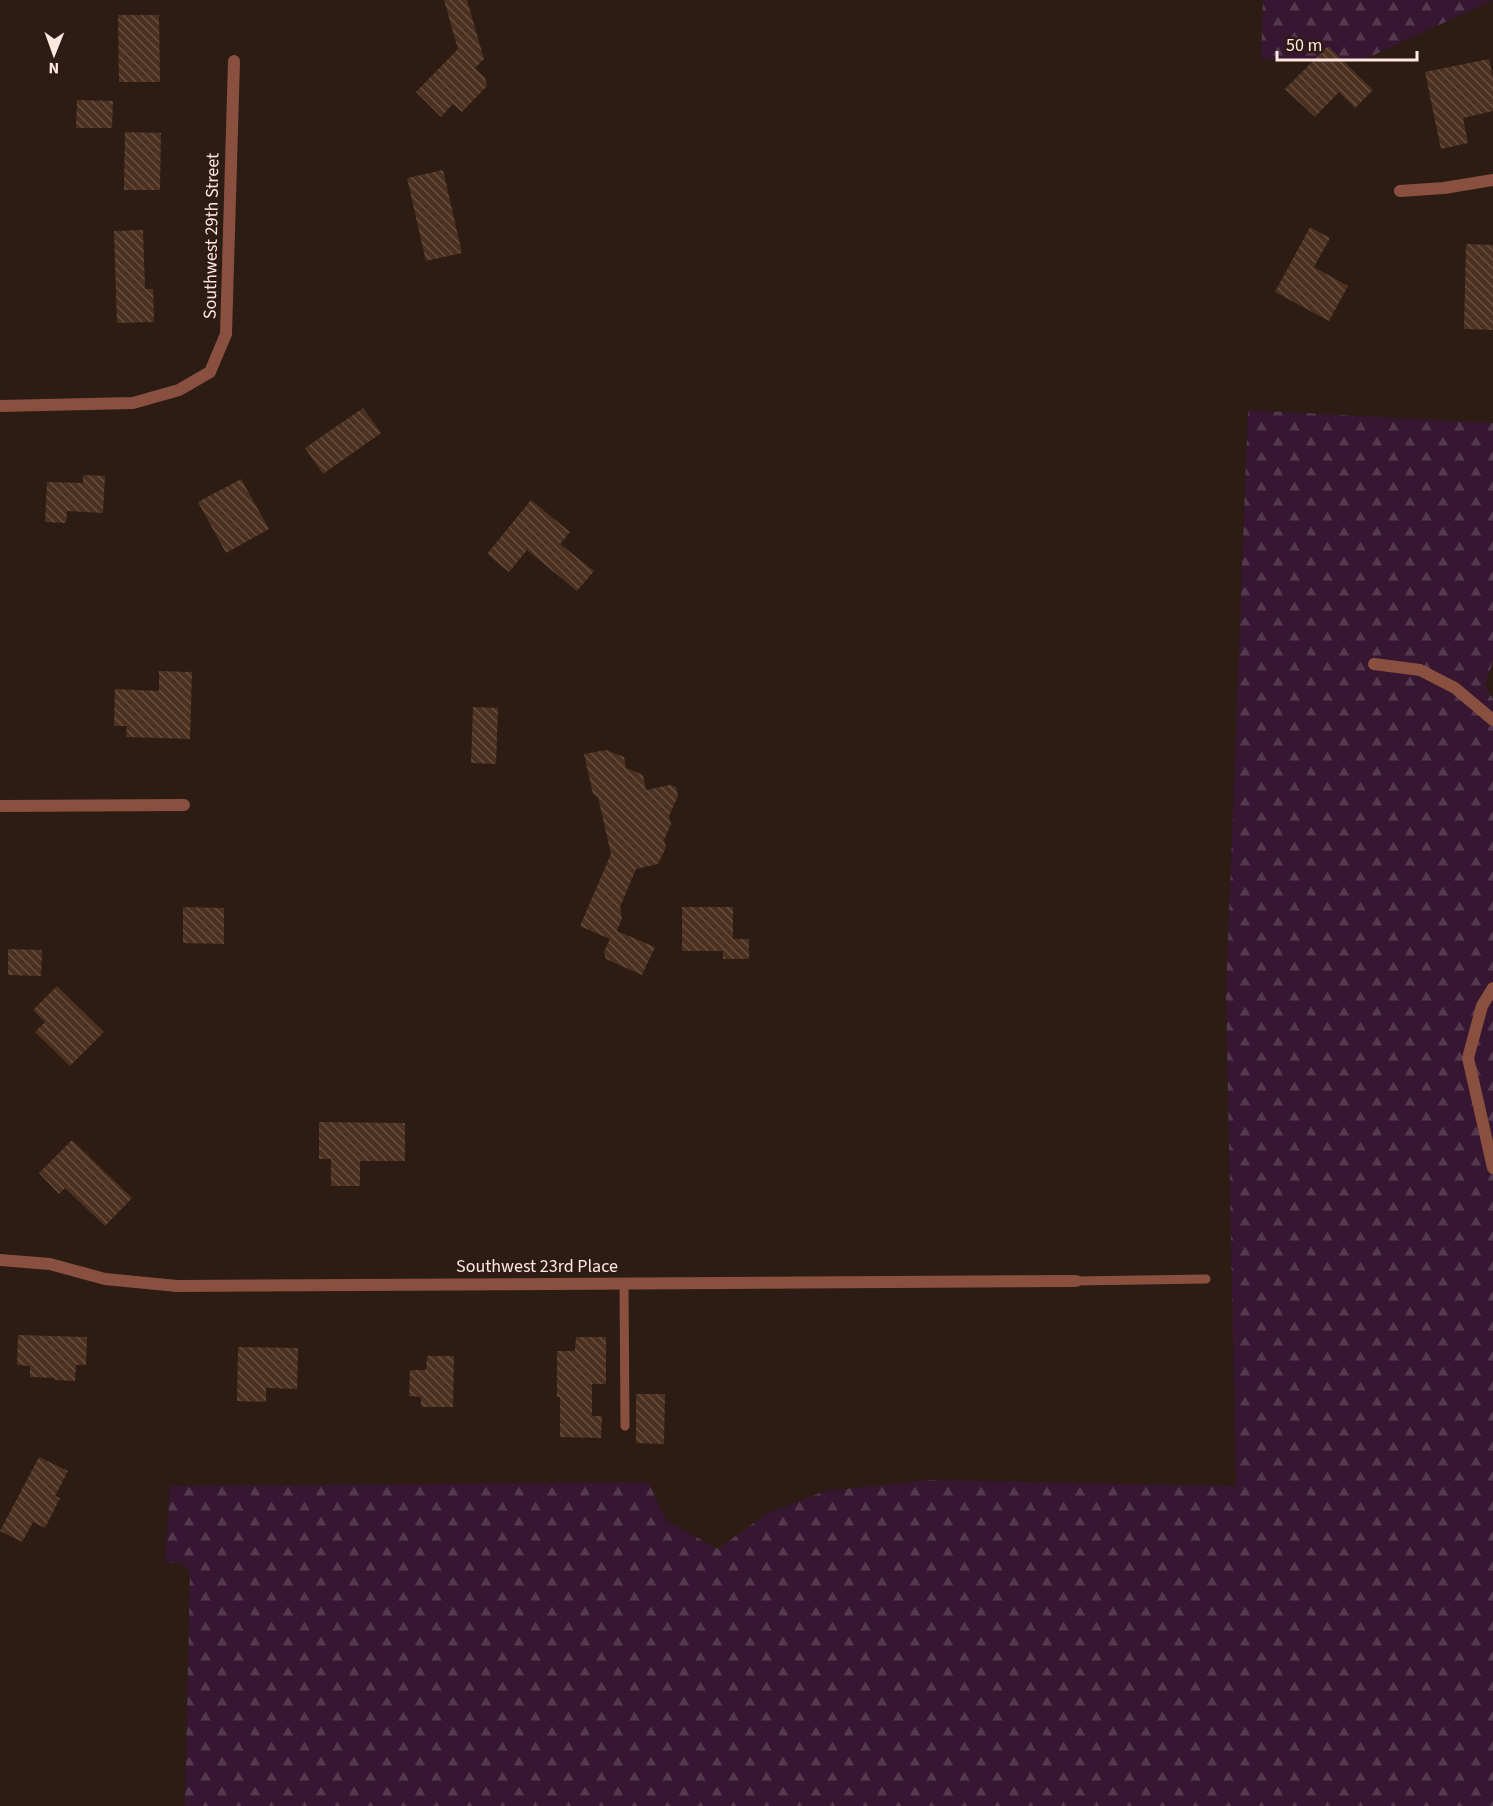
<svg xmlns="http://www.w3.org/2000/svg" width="1493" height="1806" font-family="'Source Sans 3',sans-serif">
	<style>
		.forest { fill: url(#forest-firs) }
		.building { fill: url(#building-back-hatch) }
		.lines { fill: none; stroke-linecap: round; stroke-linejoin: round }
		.lane { stroke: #895040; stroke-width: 9 }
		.street { stroke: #895040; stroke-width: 12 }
		.labels { text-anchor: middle; stroke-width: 5; stroke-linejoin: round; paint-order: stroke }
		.street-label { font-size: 18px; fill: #fee8df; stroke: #2c1c13 }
	</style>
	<defs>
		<pattern id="forest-firs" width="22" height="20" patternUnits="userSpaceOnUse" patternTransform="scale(1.5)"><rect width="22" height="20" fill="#361631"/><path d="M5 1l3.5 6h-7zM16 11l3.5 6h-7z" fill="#54384e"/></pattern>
		<pattern id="building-back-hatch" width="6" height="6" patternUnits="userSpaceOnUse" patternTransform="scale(1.5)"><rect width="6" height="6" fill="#4c3120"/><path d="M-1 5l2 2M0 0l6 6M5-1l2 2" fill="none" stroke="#674f40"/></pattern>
	</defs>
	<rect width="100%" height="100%" fill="#2c1c13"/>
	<g class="forest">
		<path d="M1263 0H1493L1363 60 1261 59Z"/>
		<path d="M1248 410 1493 423V661L1485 685 1493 699V1806H185L190 1573 182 1563H165L170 1486 648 1482 667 1521 718 1549 766 1514 825 1491 932 1480 1236 1486 1226 996Z"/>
	</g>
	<g class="building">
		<path d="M444 0H467L484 59 475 68 485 78 487 86 462 112 453 104 441 117 416 92 458 49Z"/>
		<path d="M118 15H159L160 82H119Z"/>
		<path d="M1328 46 1373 90 1355 108 1339 92 1315 117 1285 89Z"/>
		<path d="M1489 59 1493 78V111L1463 118 1468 143 1441 149 1425 72Z"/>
		<path d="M77 100 113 101 112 128H76Z"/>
		<path d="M125 132 161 133 160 190H124Z"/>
		<path d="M443 170 462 253 426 261 407 178Z"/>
		<path d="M1310 227 1330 238 1314 267 1348 286 1329 321 1275 292Z"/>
		<path d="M143 230 145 289H153L154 322 117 323 114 231Z"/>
		<path d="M1466 244 1493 245V330L1464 329Z"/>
		<path d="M363 408 381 433 323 474 305 448Z"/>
		<path d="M83 475 105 476 103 513 67 511 66 523 45 522 47 482 83 483Z"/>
		<path d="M241 479 269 529 226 553 198 502Z"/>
		<path d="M531 500 570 532 560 544 594 571 577 591 527 550 509 572 487 554Z"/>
		<path d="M159 671 192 672 190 739 126 737 127 726H114L115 689 159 691Z"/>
		<path d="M473 707 498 708 496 764 471 763Z"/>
		<path d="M606 750 624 757 626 768 643 775 646 790 670 785 676 787 678 796 669 816 671 824 664 840 666 847 658 864 636 869 620 907 622 918 617 931 655 947 642 975 606 959 604 952 610 939 580 926 611 854 598 797 593 794 584 754Z"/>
		<path d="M183 907 224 908V944L183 943Z"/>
		<path d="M682 907H733V939H749V959H723V951H682Z"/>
		<path d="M8 949 42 950 41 976 8 975Z"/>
		<path d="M57 986 104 1032 70 1066 35 1032 45 1022 33 1010Z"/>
		<path d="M319 1122 405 1123V1161H360V1186H331V1159H319Z"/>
		<path d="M72 1140 132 1198 105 1226 65 1188 59 1194 39 1173Z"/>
		<path d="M18 1335 87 1337 86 1365H76L75 1381 55 1380V1378L30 1377V1366L17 1365Z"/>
		<path d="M576 1337H606V1384H592V1416H602L601 1438 560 1437V1397H557V1351H575Z"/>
		<path d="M238 1347 298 1348 297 1389 266 1388V1402L237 1401Z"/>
		<path d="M427 1356H454L453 1407H421V1397L409 1396 410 1370H426Z"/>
		<path d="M636 1394H665L664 1444 636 1443Z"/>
		<path d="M39 1457 68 1471 55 1496 60 1498 45 1528 33 1522 22 1542 0 1531Z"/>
	</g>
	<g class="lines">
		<g class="lane">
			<path d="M1076 1281 1206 1279"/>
			<path d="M624 1283 625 1426"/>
		</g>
		<g class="street">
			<path d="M1400 191 1444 188 1493 180"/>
			<path d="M0 406 133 403 179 390 210 372 226 334 234 61"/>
			<path d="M1374 664 1420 670 1455 688 1493 720"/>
			<path d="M0 806 184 805"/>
			<path d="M1493 988 1482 1006 1468 1058 1493 1168"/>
			<path d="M0 1260 50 1264 105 1279 177 1286 1076 1281"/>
		</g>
	</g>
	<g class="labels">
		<g class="street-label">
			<text transform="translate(211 236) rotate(-89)" y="6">Southwest 29th Street</text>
			<text x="537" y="1272">Southwest 23rd Place</text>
		</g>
	</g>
	<g transform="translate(54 54) rotate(181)" stroke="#2c1c13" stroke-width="4.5" paint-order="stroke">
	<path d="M0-4.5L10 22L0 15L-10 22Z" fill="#fee8df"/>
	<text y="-9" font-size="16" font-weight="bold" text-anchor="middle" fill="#fee8df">N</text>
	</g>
	<path d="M1277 51v9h140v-9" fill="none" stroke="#fee8df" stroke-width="3"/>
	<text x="1286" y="51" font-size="18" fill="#fee8df" stroke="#2c1c13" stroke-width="4.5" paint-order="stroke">50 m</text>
</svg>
